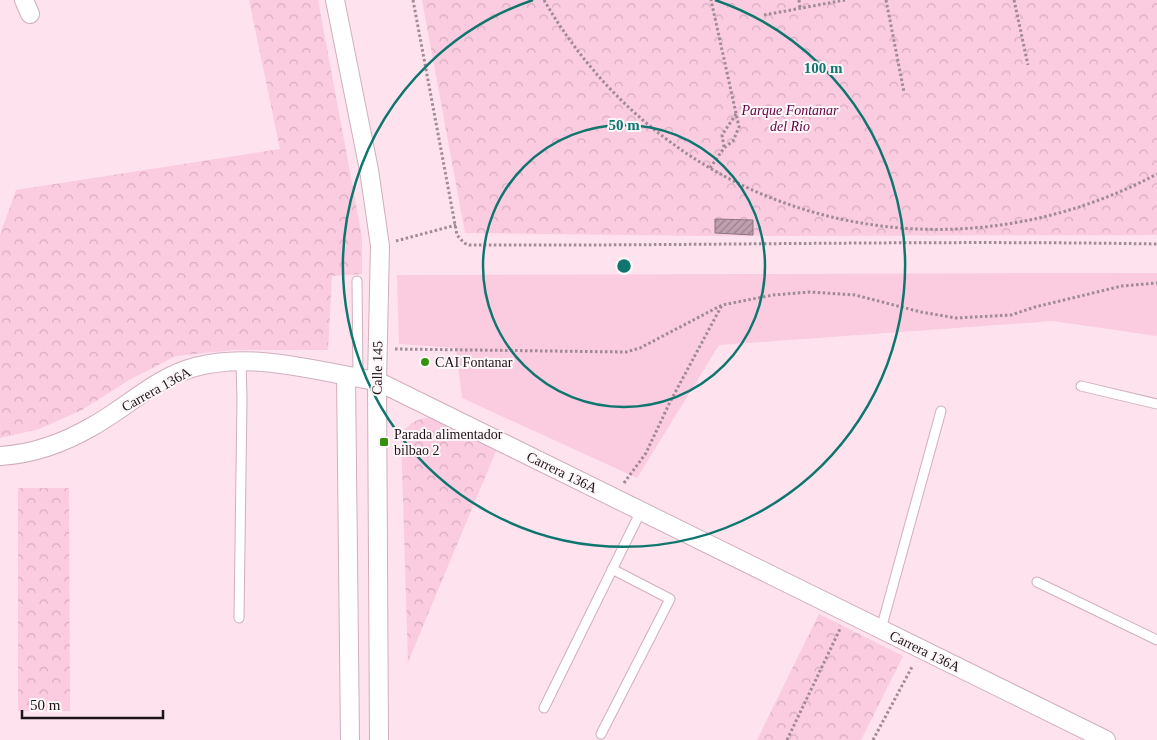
<svg xmlns="http://www.w3.org/2000/svg" width="1157" height="740" font-family="'Times New Roman',serif">
	<style>
		.green { fill: #fbcbe0 }
		.park { fill: url(#park-crowns) }
		.building { fill: url(#building-hatch); stroke: #917380 }
		.lines { fill: none; stroke-linecap: round; stroke-linejoin: round }
		.lane-casing { stroke: #d0afbe; stroke-width: 11 }
		.street-casing { stroke: #d0afbe; stroke-width: 20 }
		.path { stroke: #a08b94; stroke-width: 3; stroke-dasharray: 2.5 2.5; stroke-linecap: butt }
		.lane { stroke: #fff; stroke-width: 9 }
		.street { stroke: #fff; stroke-width: 18 }
		.ring { fill: none; stroke: #0f766e; stroke-width: 2.5 }
		.poi-dot { fill: #339311; stroke: #fdf6f9; stroke-width: 2 }
		.labels { text-anchor: middle; stroke-width: 4; stroke-linejoin: round; paint-order: stroke }
		.park-label { font-size: 14px; font-style: italic; fill: #62003f; stroke: #fdf6f9 }
		.poi-label { font-size: 14px; fill: #1f1318; stroke: #fdf6f9; text-anchor: start }
		.street-label { font-size: 14px; fill: #1f1318; stroke: #fdf6f9 }
		.centre { fill: #0f766e; stroke: #fdf6f9; stroke-width: 2.5 }
		.ring-label { font-size: 15px; text-anchor: middle; font-weight: bold; fill: #0f766e; stroke: #fdf6f9; stroke-width: 4; stroke-linejoin: round; paint-order: stroke }
	</style>
	<defs>
		<pattern id="park-crowns" width="20" height="18" patternUnits="userSpaceOnUse" patternTransform="scale(1.25)"><rect width="20" height="18" fill="#fbcbe0"/><path d="M2 6a3 3 0 1 1 6 0M12 15a3 3 0 1 1 6 0" fill="none" stroke="#d7adbf"/></pattern>
		<pattern id="building-hatch" width="6" height="6" patternUnits="userSpaceOnUse" patternTransform="scale(1.25)"><rect width="6" height="6" fill="#c0a0ae"/><path d="M-1 1l2-2M0 6l6-6M5 7l2-2" fill="none" stroke="#9b818d"/></pattern>
	</defs>
	<rect width="100%" height="100%" fill="#fee2ee"/>
	<path class="green" d="M1157 273V336L1053 321 719 345 637 478 462 398 456 348 399 344 397 275Z"/>
	<g class="park">
		<path d="M249 0H318L362 237V274L332 276 328 350H233L176 356 129 380 82 410 39 429 0 438V235L16 190 280 149Z"/>
		<path d="M422 0H1157V235L706 236 465 233Z"/>
		<path d="M435 417 496 451 408 662 401 435C410 421 419 418 435 417Z"/>
		<path d="M18 488H69L70 711H18Z"/>
		<path d="M819 614 903 656 861 740H757Z"/>
	</g>
	<path class="building" d="M715 219 753 220V235L715 233Z"/>
	<g class="lines">
		<defs>
			<g id="lane">
				<path d="M357 281 358 378"/>
				<path d="M1081 386 1157 404"/>
				<path d="M1037 582 1157 640"/>
				<path d="M239 618 242 399 241 361"/>
				<path d="M881 629 941 411"/>
				<path d="M544 708 641 511"/>
				<path d="M601 734 670 599 612 569"/>
			</g>
			<g id="street">
				<path d="M24 0 30 14"/>
				<path d="M335 0 369 170 380 246 377 381 379 740"/>
				<path d="M346 376 350 740"/>
				<path d="M0 456C34 454 64 443 93 426 127 407 157 377 195 367 253 351 319 372 377 381L1106 740"/>
			</g>
		</defs>
		<use href="#lane" class="lane-casing"/>
		<use href="#street" class="street-casing"/>
		<g class="path">
			<path d="M413 0 457 235 464 243 469 245C698 246 928 240 1157 244"/>
			<path d="M544 0C670 218 936 291 1157 174"/>
			<path d="M799 0 800 8"/>
			<path d="M886 0 904 92"/>
			<path d="M1014 0 1028 65"/>
			<path d="M764 15 845 0"/>
			<path d="M724 147 722 135 736 114"/>
			<path d="M710 168 724 148 733 141 739 127 711 0"/>
			<path d="M396 241 456 225"/>
			<path d="M395 349 626 352 640 348 722 305 773 295 810 292 855 295 921 312 956 318 1011 315 1035 307 1122 286 1157 283"/>
			<path d="M624 483 646 453 670 402 722 305"/>
			<path d="M787 740 840 629"/>
			<path d="M873 740 913 665"/>
		</g>
		<use href="#lane" class="lane"/>
		<use href="#street" class="street"/>
	</g>
	<g class="ring">
		<circle cx="624" cy="266" r="141"/>
		<path d="M715 0A281 281 0 1 1 533 0"/>
	</g>
	<g class="poi-dot">
		<circle cx="425" cy="362" r="5"/>
		<rect x="379" y="437" width="10" height="10" rx="2.5"/>
	</g>
	<g class="labels">
		<g class="park-label">
			<text x="790" y="115">Parque Fontanar<tspan x="790" dy="16">del Rio</tspan></text>
		</g>
		<g class="poi-label">
			<text x="435" y="367">CAI Fontanar</text>
			<text x="394" y="439">Parada alimentador<tspan x="394" dy="16">bilbao 2</tspan></text>
		</g>
		<g class="street-label">
			<text transform="translate(377 368) rotate(-89)" y="5">Calle 145</text>
			<text transform="translate(156 389) rotate(-29)" y="5">Carrera 136A</text>
			<text transform="translate(562 472) rotate(26)" y="5">Carrera 136A</text>
			<text transform="translate(925 651) rotate(26)" y="5">Carrera 136A</text>
		</g>
	</g>
	<circle cx="624" cy="266" r="8" class="centre"/>
	<g class="ring-label">
		<text x="823" y="73">100 m</text>
		<text x="624" y="130">50 m</text>
	</g>
	<path d="M22 710v8h141v-8" fill="none" stroke="#1f1318" stroke-width="2.5"/>
	<text x="30" y="710" font-size="15" fill="#1f1318" stroke="#fdf6f9" stroke-width="4" paint-order="stroke">50 m</text>
</svg>
